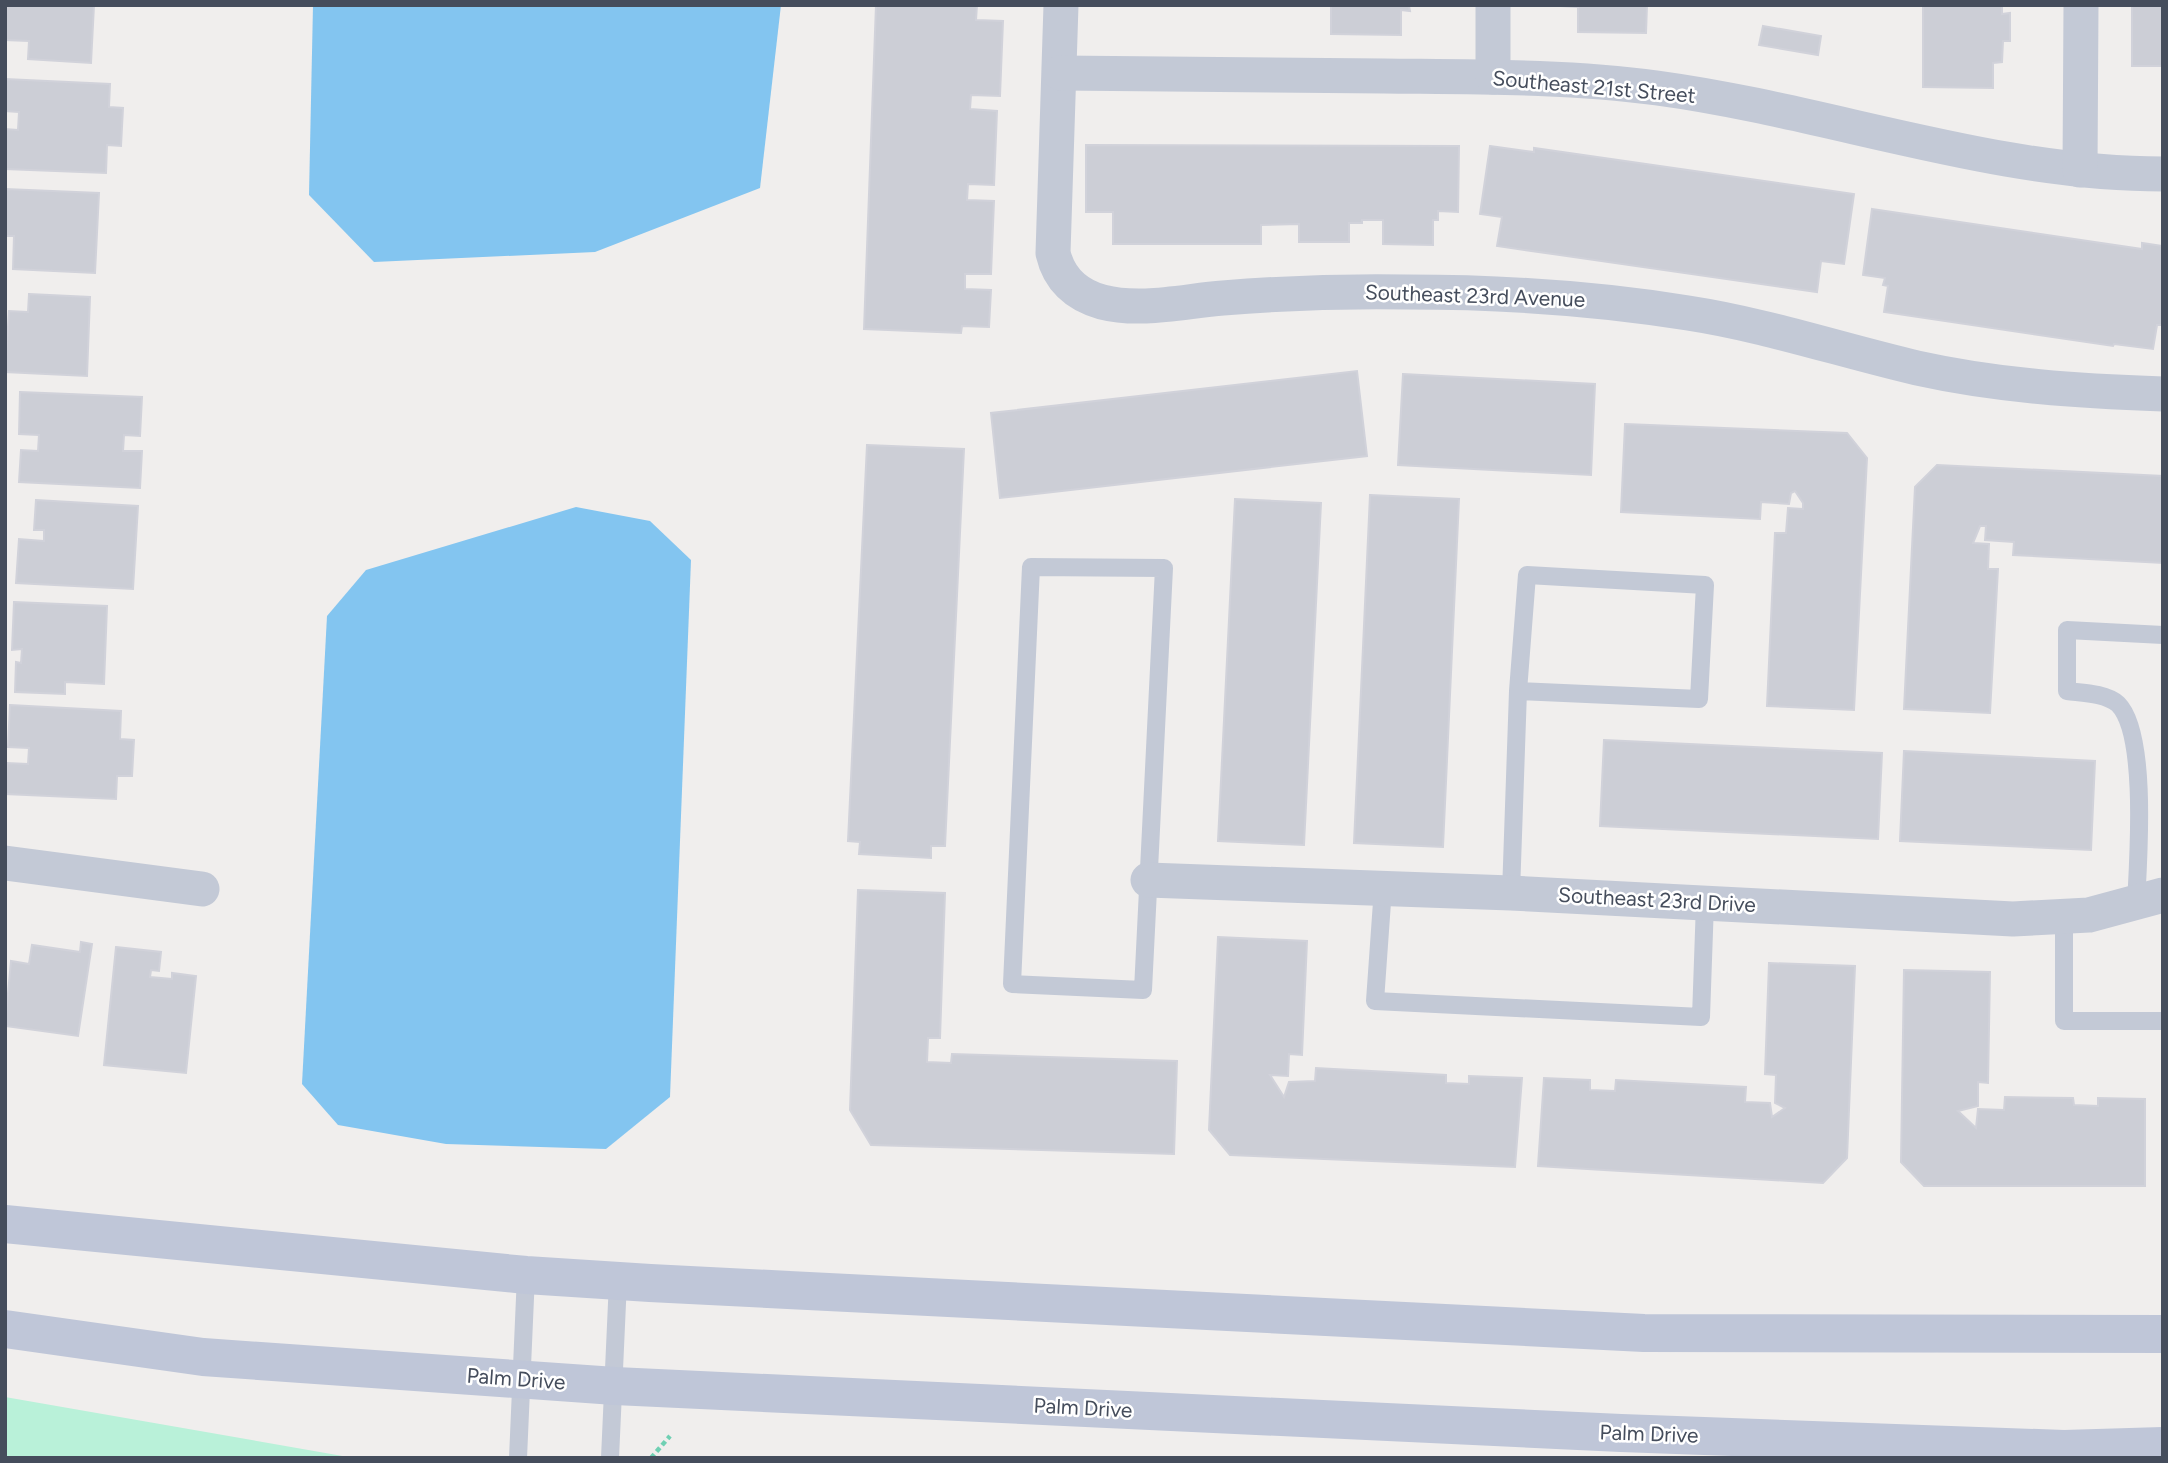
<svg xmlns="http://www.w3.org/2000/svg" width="2168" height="1463" font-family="Figtree,sans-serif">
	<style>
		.green { fill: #b9f1d9 }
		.water { fill: #83c5f0 }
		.building { fill: #ccced6; stroke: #d1d2da; stroke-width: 2 }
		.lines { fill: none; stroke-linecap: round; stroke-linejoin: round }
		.path { stroke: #6fd0b3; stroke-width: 4.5; stroke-dasharray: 5 3.5; stroke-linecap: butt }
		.lane { stroke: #c3c9d6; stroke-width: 18 }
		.street { stroke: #c3c9d6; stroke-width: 35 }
		.secondary { stroke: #bfc6d8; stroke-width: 38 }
		.labels { text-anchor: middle; stroke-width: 5; stroke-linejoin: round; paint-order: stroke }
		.street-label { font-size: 21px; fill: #454d5c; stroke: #fff }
	</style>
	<rect width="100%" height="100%" fill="#f0eeed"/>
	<path class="green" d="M5 1397 354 1458H5Z"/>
	<g class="water">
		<path d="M313 5H781L760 188 595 252 374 262 309 195Z"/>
		<path d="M576 507 650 521 691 560 670 1097 606 1149 446 1144 338 1125 302 1084 327 616 366 570Z"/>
	</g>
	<g class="building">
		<path d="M5 5H94L91 63 28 59 29 41 5 40Z"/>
		<path d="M876 5H977L976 20 1003 21 1000 96 971 95 970 109 997 111 994 185 968 184 967 200 994 201 991 274H965V289L991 290 989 327 962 326 961 333 864 329Z"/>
		<path d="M1331 5H1442L1409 6 1410 11 1401 10V35L1331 34Z"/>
		<path d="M1543 5H1647L1646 33 1578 32V7Z"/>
		<path d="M1923 5H2002V14L2010 13V41H2003L2002 62 1993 63V88L1923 87Z"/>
		<rect x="2132" y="5" width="31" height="61"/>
		<path d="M1763 26 1821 36 1818 55 1759 45Z"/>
		<path d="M5 79 110 84 109 107 123 108 121 146 107 145 106 173 5 169V129L18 130 19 112 5 111Z"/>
		<path d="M1086 145 1459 146 1458 212 1438 211V220H1433V245L1383 244V220H1362V223H1349V242H1299V224L1261 225V244H1113V212H1086Z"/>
		<path d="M1490 146 1534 152V148L1854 194 1844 264 1821 261 1817 292 1497 246 1502 217 1480 214Z"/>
		<path d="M5 189 99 193 95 273 13 269 14 236H5Z"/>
		<path d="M1872 209 2142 249V243L2163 246V325H2157L2153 349 2114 344 2113 346 1884 312 1888 286 1883 285 1885 278 1863 275Z"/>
		<path d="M29 294 90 297 87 376 5 372 9 311 28 312Z"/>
		<path d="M1357 371 1367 456 1000 498 991 413Z"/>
		<path d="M1403 374 1595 384 1591 475 1398 465Z"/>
		<path d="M20 392 142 397 140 436 124 435 123 451H142L140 488 19 482 21 450 38 451 39 435 19 434Z"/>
		<path d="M1625 424 1847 433 1867 458 1854 710 1767 706 1775 533H1786L1788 508 1803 509V503L1795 491 1791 493 1789 504 1761 502 1760 519 1621 512Z"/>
		<path d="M867 445 964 449 945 846H931V858L859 854 860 842 848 841Z"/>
		<path d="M1937 465 2163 476V563L2013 555 2014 542 1985 540 1986 526H1980L1973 543 1989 544 1988 569H1998L1990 713 1904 709 1915 487Z"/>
		<path d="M1370 495 1459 499 1443 847 1354 843Z"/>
		<path d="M1235 499 1321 503 1304 845 1218 841Z"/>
		<path d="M36 500 138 506 133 589 16 583 19 539 44 541V530H34Z"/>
		<path d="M14 602 107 606 104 684 65 682V694L15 692 16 662 21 663 22 649 12 650Z"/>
		<path d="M10 705 121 711 120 739 134 740 132 776H117L116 799 5 794 7 763 28 764 29 748 8 747Z"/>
		<path d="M1604 740 1882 753 1878 839 1600 826Z"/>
		<path d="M1904 751 2095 761 2091 850 1900 841Z"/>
		<path d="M858 890 945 893 940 1038H928L927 1062 951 1063 952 1054 1177 1061 1174 1154 871 1145 850 1110Z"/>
		<path d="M1218 937 1307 941 1302 1055 1289 1054 1288 1076 1270 1075 1284 1097 1289 1082 1315 1081 1316 1068 1446 1075V1083L1469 1084V1076L1522 1078 1515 1167 1230 1155 1209 1130Z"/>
		<path d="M81 942 92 944 78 1036 5 1026 11 961 29 964 32 945 80 952Z"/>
		<path d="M116 947 161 952 159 971 151 970 150 977 172 979V973L196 976 186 1073 104 1065Z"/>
		<path d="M1769 963 1855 966 1847 1158 1823 1183 1538 1166 1544 1078 1590 1080V1090L1615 1091 1616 1080 1746 1087 1745 1102 1770 1103 1772 1117 1785 1108 1775 1103 1776 1075 1765 1074Z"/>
		<path d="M1904 970 1990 972 1988 1083 1978 1082V1106L1958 1111 1976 1128 1978 1109 2004 1110 2005 1097 2073 1098 2074 1105 2098 1106V1098L2145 1099V1186H1924L1901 1162Z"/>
	</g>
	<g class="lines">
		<path class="path" d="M651 1458 670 1436"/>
		<g class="lane">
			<path d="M1031 567 1164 568 1143 990 1012 984Z"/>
			<path d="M1383 888 1375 1001 1701 1017 1705 903"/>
			<path d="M1511 893 1518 691 1527 575 1705 585 1699 699 1518 691"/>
			<path d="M2136 904C2138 862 2148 734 2118 704 2105 693 2083 693 2067 691V630L2163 635"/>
			<path d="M2064 918V1021H2163"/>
			<path d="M518 1458 526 1275"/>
			<path d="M610 1458 618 1281"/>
		</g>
		<g class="street">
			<path d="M1061 5 1053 253C1059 279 1076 295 1102 302 1141 312 1184 301 1223 298 1284 293 1345 291 1407 292 1500 292 1595 298 1688 313 1766 325 1840 350 1917 368 1998 386 2080 391 2163 394"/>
			<path d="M1060 73C1168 74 1276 75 1384 76 1475 77 1567 76 1657 88 1827 111 1991 174 2163 174"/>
			<path d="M1493 77V5"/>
			<path d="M2080 170 2081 5"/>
			<path d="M5 863 202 889"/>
			<path d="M1148 880 1511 893 2013 919 2089 915 2163 895"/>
		</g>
		<g class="secondary">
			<path d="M5 1224 526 1275 650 1283 1644 1333 2163 1334"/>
			<path d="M5 1329 203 1357 615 1386 1621 1433 2064 1449 2163 1446"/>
		</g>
	</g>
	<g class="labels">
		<g class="street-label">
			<text transform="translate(1594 87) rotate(5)" y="7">Southeast 21st Street</text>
			<text transform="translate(1475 296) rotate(2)" y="7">Southeast 23rd Avenue</text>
			<text transform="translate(1657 900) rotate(3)" y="7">Southeast 23rd Drive</text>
			<text transform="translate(516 1379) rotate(4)" y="7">Palm Drive</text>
			<text transform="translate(1083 1408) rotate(3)" y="7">Palm Drive</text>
			<text transform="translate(1649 1434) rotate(2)" y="7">Palm Drive</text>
		</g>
	</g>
	<rect width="2168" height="1463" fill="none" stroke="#454d5c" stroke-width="14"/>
</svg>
